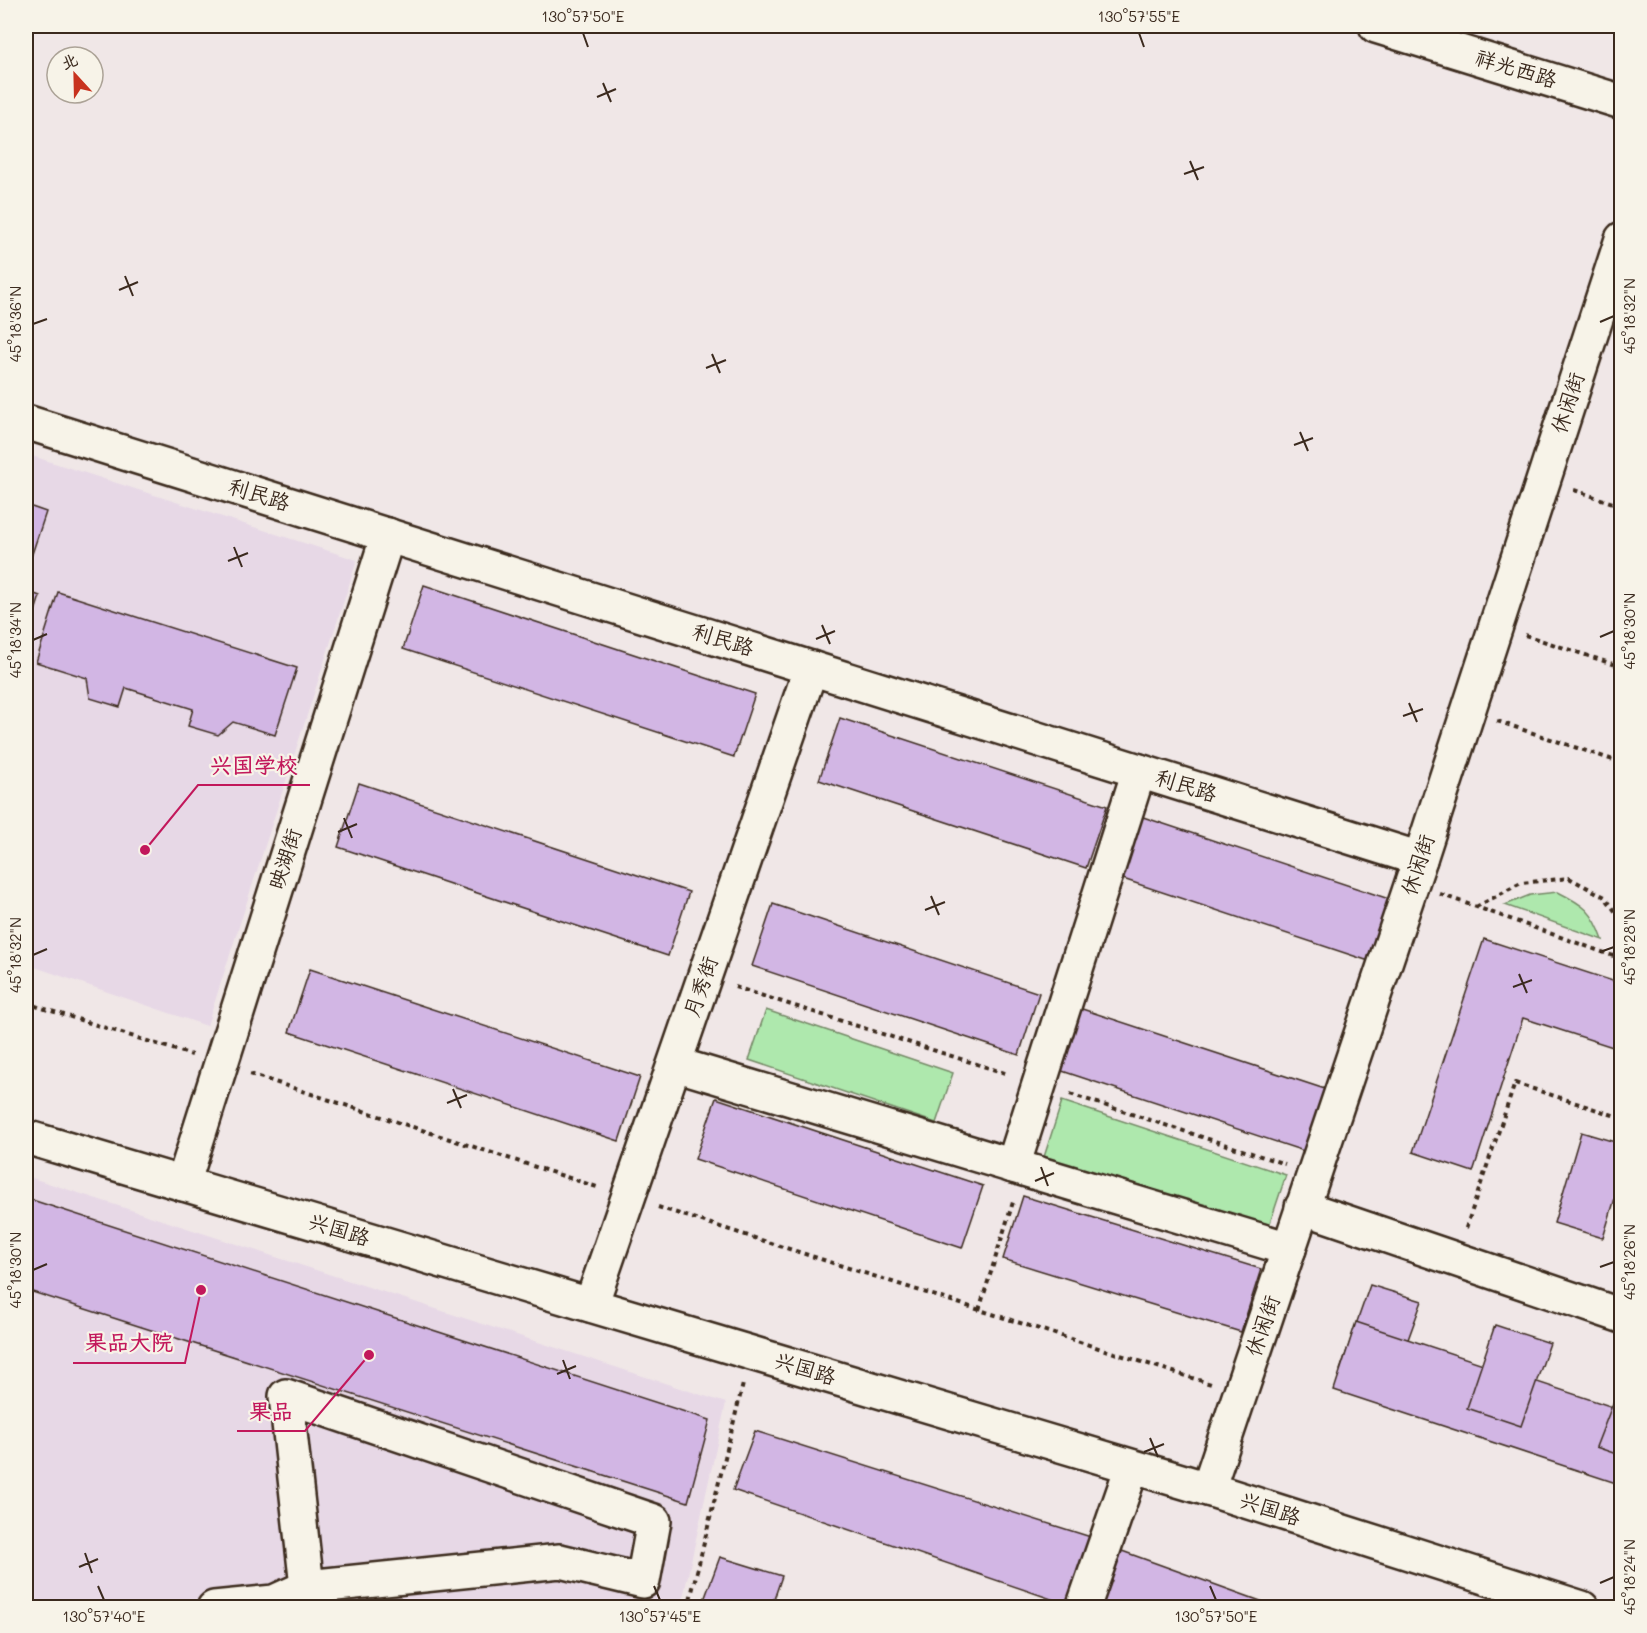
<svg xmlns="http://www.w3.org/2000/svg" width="1647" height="1633" font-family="Mali,'LXGW WenKai TC',sans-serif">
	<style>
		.built { fill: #e7d8e6; fill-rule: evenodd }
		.green { fill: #aee8ad; stroke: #748966; stroke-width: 1.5 }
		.building { fill: #d2b6e4; stroke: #3b2a1e; stroke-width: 1.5 }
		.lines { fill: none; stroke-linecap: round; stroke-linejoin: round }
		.minor-casing { stroke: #3b2a1e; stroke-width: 38 }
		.major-casing { stroke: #3b2a1e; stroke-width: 38 }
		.path { stroke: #3b2a1e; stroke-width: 4; stroke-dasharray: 4.5 4.5; stroke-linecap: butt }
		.minor { stroke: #f7f3e8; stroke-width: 33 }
		.major { stroke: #f7f3e8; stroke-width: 33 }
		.ticks { fill: none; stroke: #3b2a1e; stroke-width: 2 }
		.labels { text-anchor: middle; stroke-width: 4.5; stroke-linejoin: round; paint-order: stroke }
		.street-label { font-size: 21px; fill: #3b2a1e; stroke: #f7f3e8 }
		.leader { fill: none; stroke: #c2185b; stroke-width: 2 }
		.callout-dot { fill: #c2185b; stroke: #f7f3e8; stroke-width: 2 }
		.callout-label { font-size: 22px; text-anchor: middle; font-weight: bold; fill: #c2185b; stroke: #f7f3e8; stroke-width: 4.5; stroke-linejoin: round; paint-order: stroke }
		.neatline { fill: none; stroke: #3b2a1e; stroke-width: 2 }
		.ticks-label { font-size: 15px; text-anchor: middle; fill: #3b2a1e }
	</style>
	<rect width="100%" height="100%" fill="#f0e7e7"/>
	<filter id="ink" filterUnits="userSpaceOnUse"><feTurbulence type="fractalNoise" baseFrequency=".0167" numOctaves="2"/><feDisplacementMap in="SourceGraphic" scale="12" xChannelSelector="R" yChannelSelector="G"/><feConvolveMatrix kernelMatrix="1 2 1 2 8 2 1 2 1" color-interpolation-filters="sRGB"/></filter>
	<g filter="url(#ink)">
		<g class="built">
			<path d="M26 454 357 560 207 1026 26 964V637L40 596 26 591ZM58 592 297 669 218 735 188 726 193 709 126 688 120 707 90 698 87 678 36 661Z"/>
			<path d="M26 1176 726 1403 681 1607 26 1608Z"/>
		</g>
		<g class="green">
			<path d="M1558 892C1584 905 1593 911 1603 940L1505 905 1530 895Z"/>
			<path d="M766 1010 953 1073 936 1123 749 1060Z"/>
			<path d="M1062 1101 1286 1175 1267 1232 1044 1157Z"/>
		</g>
		<g class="building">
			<path d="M26 505 46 512 31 557 26 555Z"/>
			<path d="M424 585 755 694 734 757 403 649Z"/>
			<path d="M26 591 40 596 27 637H26Z"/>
			<path d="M58 592 297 668 275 735 233 722 218 735 188 726 193 709 126 688 120 707 90 698 87 678 36 662Z"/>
			<path d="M840 718 1107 806 1086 868 819 780Z"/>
			<path d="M359 783 689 892 668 956 338 847Z"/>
			<path d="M1134 814 1401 903 1381 965 1114 876Z"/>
			<path d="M773 904 1039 993 1019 1055 752 966Z"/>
			<path d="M1484 939 1622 984V1050L1523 1018 1473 1172 1413 1152Z"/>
			<path d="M310 969 640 1077 619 1141 289 1032Z"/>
			<path d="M1070 1005 1337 1093 1316 1155 1050 1067Z"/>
			<path d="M716 1098 983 1186 962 1248 695 1159Z"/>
			<path d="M1581 1132 1622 1144V1175L1603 1238 1554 1223Z"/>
			<path d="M1023 1196 1261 1269 1241 1332 1003 1259Z"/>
			<path d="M26 1198 710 1420 688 1502 26 1290Z"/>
			<path d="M1370 1285 1422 1301 1391 1386 1340 1370Z"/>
			<path d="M1356 1322 1622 1410V1485L1334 1390Z"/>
			<path d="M1495 1325 1550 1343 1521 1426 1467 1408Z"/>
			<path d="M1622 1380V1456L1596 1447Z"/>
			<path d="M755 1431 1094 1538 1069 1605 733 1490Z"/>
			<path d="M1122 1551 1280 1608H1099Z"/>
			<path d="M720 1557 782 1576 771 1608H701Z"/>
		</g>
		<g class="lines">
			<defs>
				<g id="minor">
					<path d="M1376 26 1622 102"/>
					<path d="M26 422 1420 859"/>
					<path d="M675 1064 1289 1249"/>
					<path d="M1013 1166 1139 771"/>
					<path d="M183 1184 388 535"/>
					<path d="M1302 1207 1622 1316"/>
					<path d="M591 1305 811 668"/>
					<path d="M1208 1489 1420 859 1622 239"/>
					<path d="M214 1608 274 1602 307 1587 560 1561 643 1581 654 1521 286 1396 307 1587"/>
					<path d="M1083 1608 1132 1467"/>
				</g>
				<path id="major" d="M26 1137 1208 1489 1582 1608"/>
			</defs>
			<use href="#minor" class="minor-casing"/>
			<use href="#major" class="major-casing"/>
			<g class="path">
				<path d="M1574 490 1622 506"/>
				<path d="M1525 635 1622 667"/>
				<path d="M1497 721 1622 763"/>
				<path d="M1440 894 1622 959"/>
				<path d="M1476 907 1521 883 1569 878 1605 897 1622 921"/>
				<path d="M735 987 1008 1074"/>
				<path d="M26 1003 192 1055"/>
				<path d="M250 1074 600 1188"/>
				<path d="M1070 1094 1285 1164"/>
				<path d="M658 1207 1211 1384"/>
				<path d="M1466 1228 1515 1083 1622 1118"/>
				<path d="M979 1310 1014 1199"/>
				<path d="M688 1608 743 1384"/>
			</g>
			<use href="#minor" class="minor"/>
			<use href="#major" class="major"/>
		</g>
	</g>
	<path class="ticks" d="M583 33 588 47M1139 33 1144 47M603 83 611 102M597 97 616 89M1190 161 1198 180M1184 174 1204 167M125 276 133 296M119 290 138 282M1600 322 1614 316M33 324 47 319M712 354 720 373M706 368 726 360M1300 432 1308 451M1294 445 1313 438M234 547 242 567M228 561 248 553M822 625 830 644M1600 637 1614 631M816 639 835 631M33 640 47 634M1409 703 1417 722M1403 716 1423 709M344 818 352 838M338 832 357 824M931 896 939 915M925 910 945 902M1600 952 1614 947M33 955 47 949M1519 974 1527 993M1513 987 1532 980M453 1089 461 1108M447 1103 467 1095M1041 1167 1048 1186M1035 1181 1054 1173M1600 1267 1614 1262M33 1270 47 1264M563 1360 570 1379M557 1374 576 1366M1150 1438 1158 1457M1144 1452 1164 1444M85 1553 92 1573M79 1567 98 1559M1600 1583 1614 1577M98 1586 104 1600M654 1586 660 1600M1210 1586 1216 1600"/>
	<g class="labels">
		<g class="street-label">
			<text transform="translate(1516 69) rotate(17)" y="7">祥光西路</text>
			<text transform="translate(1568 403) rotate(-72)" y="7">休闲街</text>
			<text transform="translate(259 495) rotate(17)" y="7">利民路</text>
			<text transform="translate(723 640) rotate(17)" y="7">利民路</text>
			<text transform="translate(1186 786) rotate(17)" y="7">利民路</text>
			<text transform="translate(285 859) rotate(-72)" y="7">映湖街</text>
			<text transform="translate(1418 865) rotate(-72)" y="7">休闲街</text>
			<text transform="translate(701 987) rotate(-71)" y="7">月秀街</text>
			<text transform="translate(339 1230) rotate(17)" y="7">兴国路</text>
			<text transform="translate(1263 1326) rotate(-71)" y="7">休闲街</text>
			<text transform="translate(805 1369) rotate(17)" y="7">兴国路</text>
			<text transform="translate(1270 1509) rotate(18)" y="7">兴国路</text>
		</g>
	</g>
	<path class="leader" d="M145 850L198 785H310M201 1290L185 1363H73M369 1355L305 1431H237"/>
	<g class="callout-dot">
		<circle cx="145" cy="850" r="6"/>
		<circle cx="201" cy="1290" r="6"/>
		<circle cx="369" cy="1355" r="6"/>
	</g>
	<g class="callout-label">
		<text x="254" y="773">兴国学校</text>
		<text x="129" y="1350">果品大院</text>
		<text x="271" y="1419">果品</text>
	</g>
	<rect width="1647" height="1633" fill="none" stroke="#f7f3e8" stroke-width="66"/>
	<g transform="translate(75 75) rotate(338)"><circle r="28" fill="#f7f3e8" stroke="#aca397" stroke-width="1.5"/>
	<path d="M0-4.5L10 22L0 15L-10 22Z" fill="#c8321e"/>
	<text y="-9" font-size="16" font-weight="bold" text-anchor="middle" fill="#3b2a1e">北</text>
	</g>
	<rect x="33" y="33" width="1581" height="1567" class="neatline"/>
	<g class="ticks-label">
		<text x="583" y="22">130°57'50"E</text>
		<text x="1139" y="22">130°57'55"E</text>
		<text transform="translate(1630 316) rotate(-90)" y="5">45°18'32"N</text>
		<text transform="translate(16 324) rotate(-90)" y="5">45°18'36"N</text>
		<text transform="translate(1630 631) rotate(-90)" y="5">45°18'30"N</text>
		<text transform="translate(16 640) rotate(-90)" y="5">45°18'34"N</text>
		<text transform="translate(1630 947) rotate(-90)" y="5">45°18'28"N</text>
		<text transform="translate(16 955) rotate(-90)" y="5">45°18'32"N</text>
		<text transform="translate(1630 1262) rotate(-90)" y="5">45°18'26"N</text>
		<text transform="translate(16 1270) rotate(-90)" y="5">45°18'30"N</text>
		<text transform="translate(1630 1577) rotate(-90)" y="5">45°18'24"N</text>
		<text x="104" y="1622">130°57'40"E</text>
		<text x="660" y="1622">130°57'45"E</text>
		<text x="1216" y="1622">130°57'50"E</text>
	</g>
</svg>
